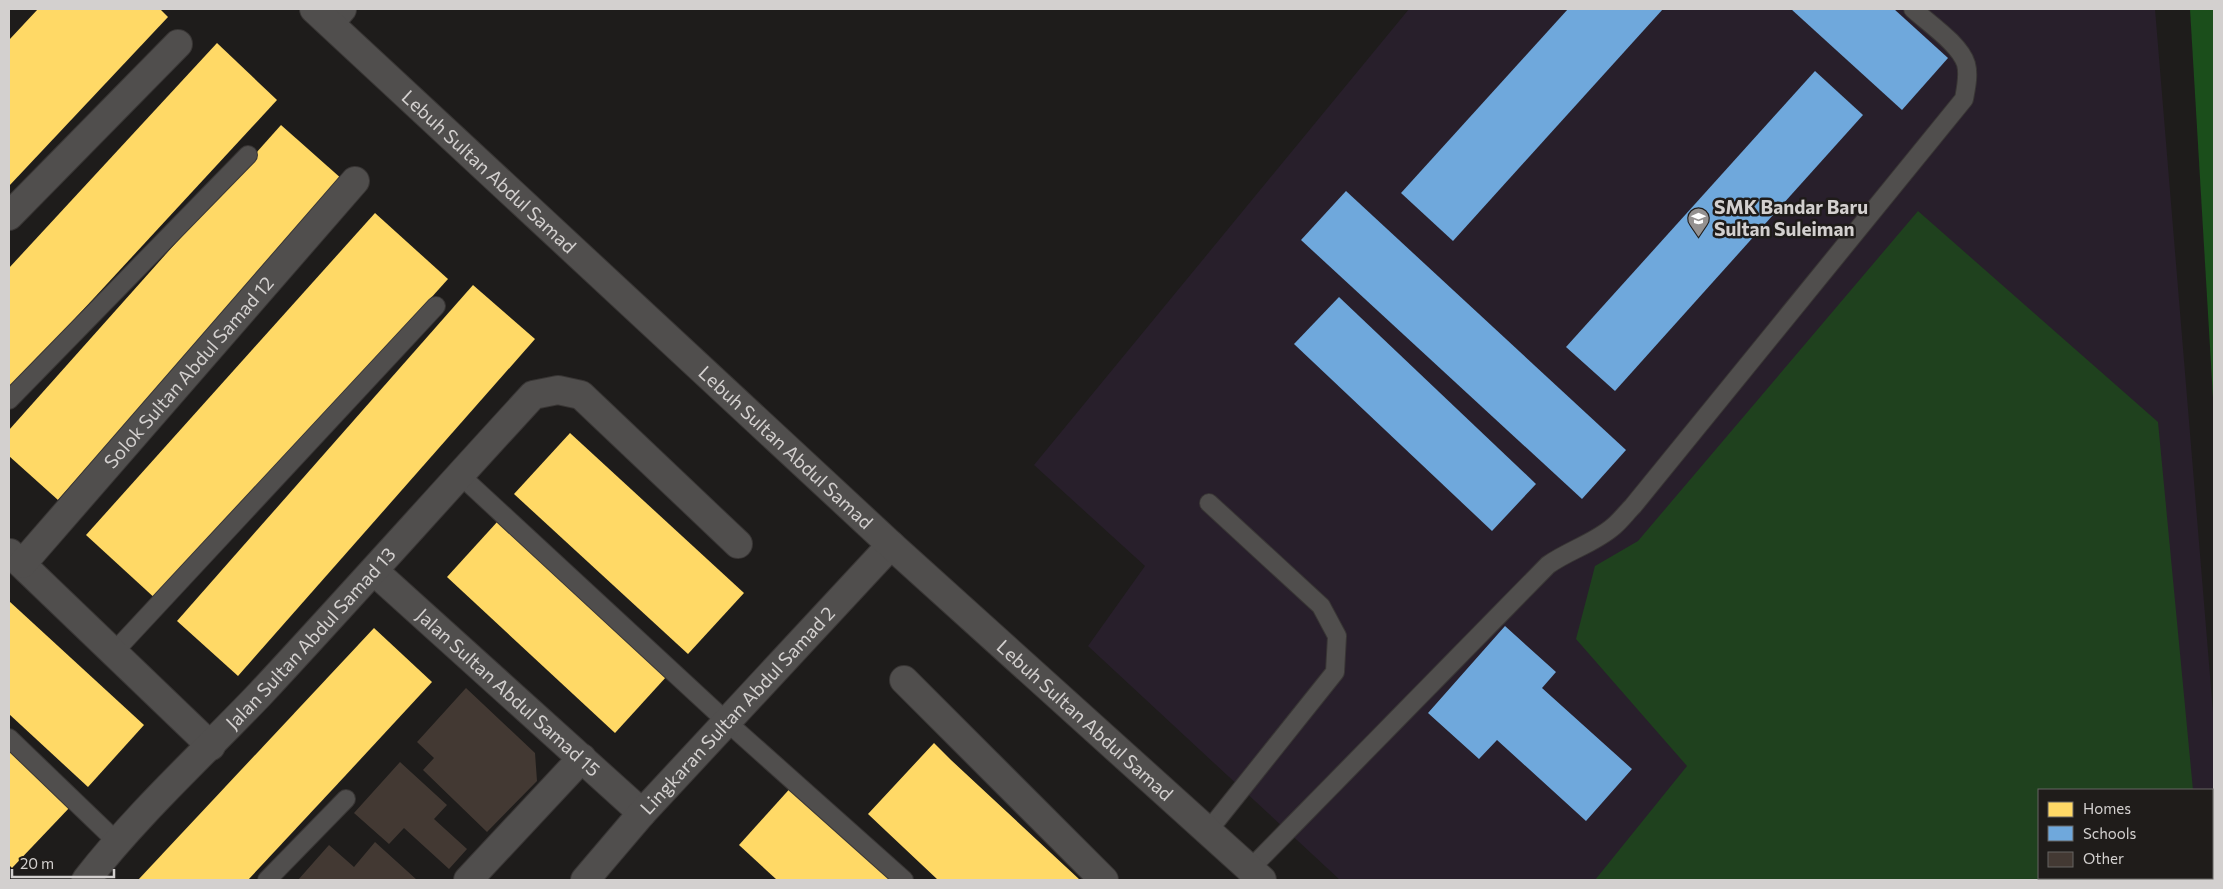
<svg xmlns="http://www.w3.org/2000/svg" width="2223" height="889" font-family="Commissioner,sans-serif">
	<style>
		.education { fill: #281f2b; fill-rule: evenodd }
		.green { fill: #1f411e }
		.forest { fill: #1b4e1b }
		.homes { fill: #ffd966 }
		.schools { fill: #6fa8dc }
		.building { fill: #433933 }
		.lines { fill: none; stroke-linecap: round; stroke-linejoin: round }
		.service-casing { stroke: #393635; stroke-width: 20 }
		.minor-casing { stroke: #393635; stroke-width: 30 }
		.tertiary-casing { stroke: #393635; stroke-width: 30 }
		.service { stroke: #504e4d; stroke-width: 18 }
		.minor { stroke: #504e4d; stroke-width: 28 }
		.tertiary { stroke: #504e4d; stroke-width: 28 }
		.labels { text-anchor: middle; stroke-width: 5; stroke-linejoin: round; paint-order: stroke }
		.street-label { font-size: 19px; fill: #d3d0cf; stroke: #1f1c1a }
		.poi-label { font-size: 19px; font-weight: bold; fill: #d3d0cf; stroke: #1f1c1a; text-anchor: start }
	</style>
	<rect width="100%" height="100%" fill="#1e1c1b"/>
	<path class="education" d="M1409 9H2155L2214 724V880H1340L1088 646 1145 566 1034 465ZM2039 790H2212V878H2039Z"/>
	<path class="green" d="M1918 211 2158 422 2193 790H2039V878H2201L2202 880H1595L1687 766 1576 639 1595 566 1638 541Z"/>
	<path class="forest" d="M2190 9H2214V415Z"/>
	<g class="homes">
		<path d="M38 9H160L168 17 9 186V40Z"/>
		<path d="M217 43 277 100 9 390V268Z"/>
		<path d="M281 125 343 180 58 500 9 456V430Z"/>
		<path d="M375 213 448 279 158 601 86 535Z"/>
		<path d="M473 285 535 339 238 676 177 621Z"/>
		<path d="M570 433 744 593 688 654 514 494Z"/>
		<path d="M498 521 667 676 615 733 447 577Z"/>
		<path d="M9 601 144 725 88 787 9 714Z"/>
		<path d="M374 628 432 682 345 776 248 880H138Z"/>
		<path d="M934 743 951 760 1080 880H938L886 831 868 814Z"/>
		<path d="M9 746 71 806 12 868 9 865Z"/>
		<path d="M794 784 901 880H777L739 845Z"/>
	</g>
	<g class="schools">
		<path d="M1568 9H1663L1453 241 1401 193Z"/>
		<path d="M1791 9H1894L1948 58 1902 110Z"/>
		<path d="M1815 71 1863 115 1615 391 1566 347Z"/>
		<path d="M1346 191 1626 450 1582 499 1301 240Z"/>
		<path d="M1339 297 1536 484 1492 531 1294 344Z"/>
		<path d="M1505 626 1556 672 1542 688 1632 769 1586 821 1497 740 1479 759 1428 713Z"/>
	</g>
	<g class="building">
		<path d="M466 688 535 753 537 781 487 832 423 770 434 758 417 742Z"/>
		<path d="M400 762 447 805 434 819 467 849 449 869 404 828 389 844 354 813Z"/>
		<path d="M375 842 417 880H298L329 845 354 867Z"/>
	</g>
	<g class="lines">
		<defs>
			<g id="service">
				<path d="M9 400 248 155"/>
				<path d="M460 475 727 722 904 880"/>
				<path d="M114 652 436 306"/>
				<path d="M9 738 116 841"/>
				<path d="M1208 831 1335 672 1337 636 1321 606 1209 503"/>
				<path d="M1250 869 1548 565C1569 550 1595 543 1614 526 1621 520 1627 512 1633 506L1964 99C1966 88 1969 75 1966 64 1960 44 1928 23 1913 9"/>
				<path d="M267 880 346 799"/>
			</g>
			<g id="minor">
				<path d="M330 23 342 9"/>
				<path d="M9 216 178 44"/>
				<path d="M10 553 211 746"/>
				<path id="s1" d="M22 564 355 181"/>
				<path id="s2" d="M374 571 642 813"/>
				<path d="M904 680 1104 880"/>
				<path id="s3" d="M86 880C138 813 202 755 261 693 353 594 442 494 533 395L558 390 581 395 738 544"/>
				<path d="M468 880 582 758"/>
				<path id="s4" d="M585 880 642 813 891 545"/>
			</g>
			<g id="tertiary">
				<path id="s5" d="M314 9 891 545 1262 880"/>
			</g>
		</defs>
		<use href="#service" class="service-casing"/>
		<use href="#minor" class="minor-casing"/>
		<use href="#tertiary" class="tertiary-casing"/>
		<use href="#service" class="service"/>
		<use href="#minor" class="minor"/>
		<use href="#tertiary" class="tertiary"/>
	</g>
	<defs>
		<symbol id="school-pin" viewBox="-11 -11 22 30"><path d="M0 17L-7.5 6A9.5 9.5 0 1 1 7.5 6Z" fill="#949190" stroke="#1f1c1a"/><path d="M0-5L7-2L0 1L-7-2ZM-4 1L0 2.5L4 1V4Q0 6-4 4Z" fill="#fff"/></symbol>
	</defs>
	<g fill-rule="evenodd">
		<use href="#school-pin" x="1686" y="206" width="25" height="34"/>
	</g>
	<g class="labels">
		<g class="street-label">
			<text dy="7" stroke="none"><textPath href="#s5" startOffset="239">Lebuh Sultan Abdul Samad</textPath></text>
			<text dy="7" stroke="none"><textPath href="#s1" startOffset="254">Solok Sultan Abdul Samad 12</textPath></text>
			<text dy="7" stroke="none"><textPath href="#s5" startOffset="644">Lebuh Sultan Abdul Samad</textPath></text>
			<text dy="7" stroke="none"><textPath href="#s3" startOffset="330">Jalan Sultan Abdul Samad 13</textPath></text>
			<text dy="7" stroke="none"><textPath href="#s2" startOffset="181">Jalan Sultan Abdul Samad 15</textPath></text>
			<text dy="7" stroke="none"><textPath href="#s4" startOffset="228">Lingkaran Sultan Abdul Samad 2</textPath></text>
			<text dy="7" stroke="none"><textPath href="#s5" startOffset="1049">Lebuh Sultan Abdul Samad</textPath></text>
		</g>
		<g class="poi-label">
			<text x="1714" y="214">SMK Bandar Baru<tspan x="1714" dy="22">Sultan Suleiman</tspan></text>
		</g>
	</g>
	<rect width="2223" height="889" fill="none" stroke="#d3d0cf" stroke-width="20"/>
	<rect x="2038" y="789" width="175" height="90" fill="#1f1c1a" stroke="#676462"/>
	<rect x="2048" y="802" width="25" height="15" fill="#ffd966" stroke="#676462"/>
	<text x="2083" y="814" font-size="15" fill="#d3d0cf">Homes</text>
	<rect x="2048" y="826" width="25" height="15" fill="#6fa8dc" stroke="#676462"/>
	<text x="2083" y="839" font-size="15" fill="#d3d0cf">Schools</text>
	<rect x="2048" y="852" width="25" height="15" fill="#433933" stroke="#676462"/>
	<text x="2083" y="864" font-size="15" fill="#d3d0cf">Other</text>
	<path d="M12 869v8h102v-8" fill="none" stroke="#d3d0cf" stroke-width="2.5"/>
	<text x="20" y="869" font-size="15" fill="#d3d0cf" stroke="#1f1c1a" stroke-width="4" paint-order="stroke">20 m</text>
</svg>
